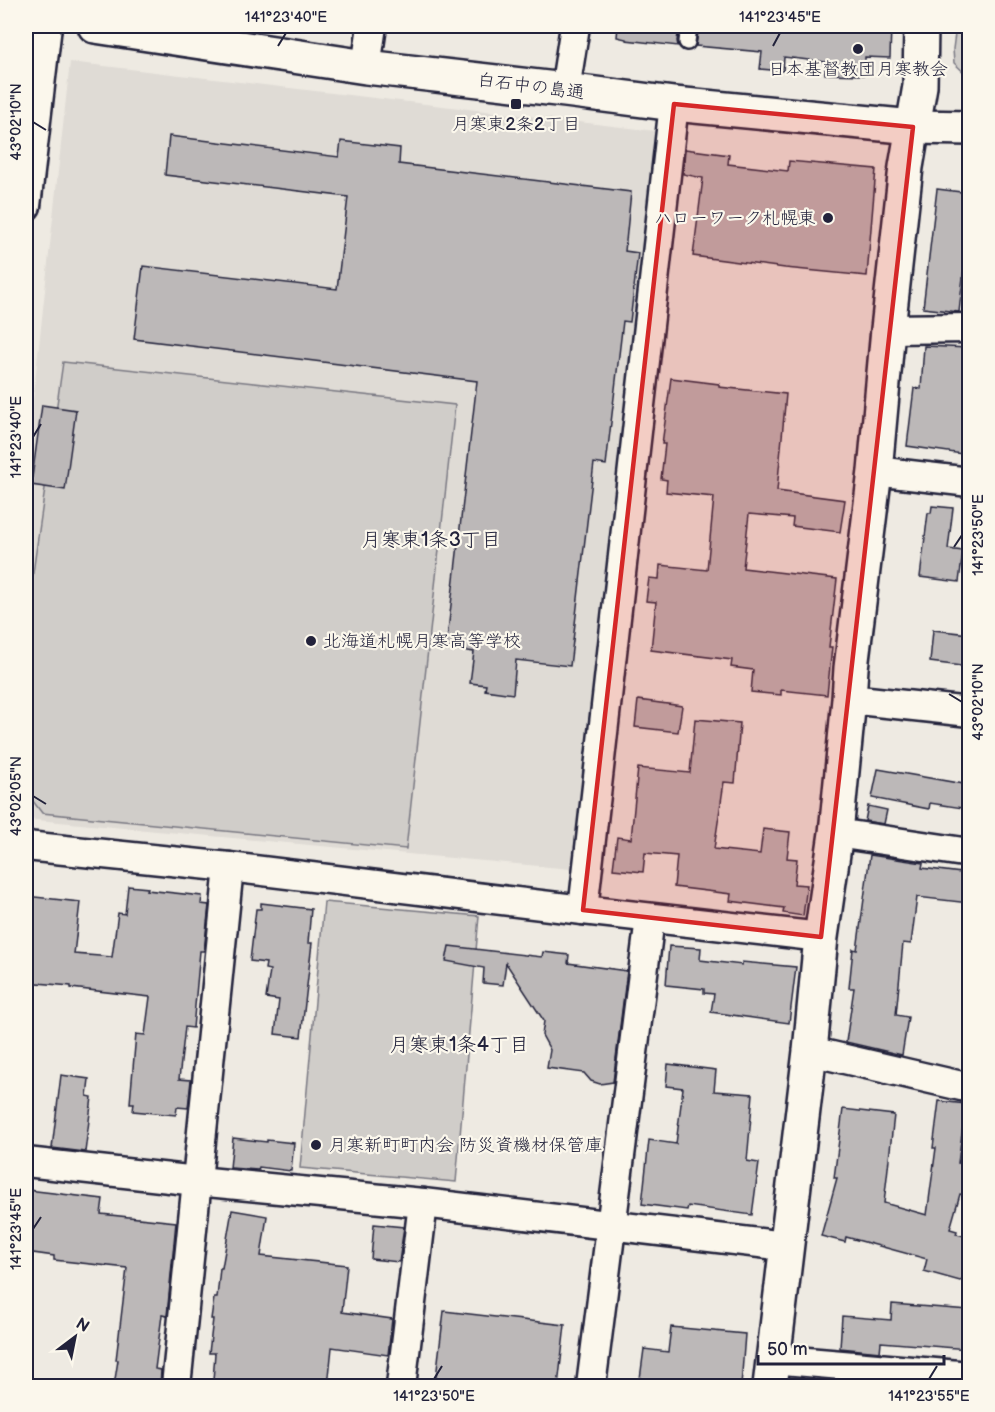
<svg xmlns="http://www.w3.org/2000/svg" width="995" height="1412" font-family="'Balsamiq Sans','Klee One',sans-serif">
	<style>
		.built { fill: #dfdbd5 }
		.green { fill: #d0cdc9; stroke: #797882; stroke-width: 1.5 }
		.building { fill: #bcb8b8; stroke: #22223b; stroke-width: 1.5 }
		.lines { fill: none; stroke-linecap: round; stroke-linejoin: round }
		.lane-casing { stroke: #22223b; stroke-width: 20 }
		.street-casing { stroke: #22223b; stroke-width: 33 }
		.secondary-casing { stroke: #22223b; stroke-width: 38 }
		.lane { stroke: #fbf7ec; stroke-width: 15 }
		.street { stroke: #fbf7ec; stroke-width: 28 }
		.secondary { stroke: #fbf7ec; stroke-width: 33 }
		.marked { fill: #d62828; fill-opacity: 0.2; stroke: #d62828; stroke-width: 4.5; stroke-linejoin: round }
		.ticks { fill: none; stroke: #22223b; stroke-width: 2 }
		.poi-dot { fill: #22223b; stroke: #fbf7ec; stroke-width: 2 }
		.labels { text-anchor: middle; stroke-width: 4.5; stroke-linejoin: round; paint-order: stroke }
		.poi-label { font-size: 18px; fill: #22223b; stroke: #fbf7ec }
		.street-label { font-size: 18px; fill: #22223b; stroke: #fbf7ec }
		.neighbourhood-label { font-size: 20px; fill: #22223b; stroke: #fbf7ec }
		.neatline { fill: none; stroke: #22223b; stroke-width: 2 }
		.ticks-label { font-size: 15px; text-anchor: middle; fill: #22223b }
	</style>
	<rect width="100%" height="100%" fill="#eeeae2"/>
	<filter id="ink" filterUnits="userSpaceOnUse"><feTurbulence type="fractalNoise" baseFrequency=".0167" numOctaves="2"/><feDisplacementMap in="SourceGraphic" scale="12" xChannelSelector="R" yChannelSelector="G"/><feConvolveMatrix kernelMatrix="1 2 1 2 8 2 1 2 1" color-interpolation-filters="sRGB"/></filter>
	<g filter="url(#ink)">
		<path class="built" d="M70 62 655 131 571 869 26 819V464Z"/>
		<g class="green">
			<path d="M956 26H969V77L954 63 953 49Z"/>
			<path d="M63 362 455 405 406 849 42 813 26 792V622Z"/>
			<path d="M324 902 479 916 456 1182 300 1168Z"/>
		</g>
		<g class="building">
			<path d="M618 26H679L677 41 678 46 626 40V39L617 37Z"/>
			<path d="M699 26H891L890 58 865 57V75L825 74V62L784 57 783 71 760 69 762 52 696 46Z"/>
			<path d="M169 136 339 157 341 141 400 148 399 164 631 192 625 251 638 253 630 322 623 321 606 465 594 463 570 666 516 660 513 694 485 690 486 685 470 683 474 652 446 648 477 381 134 339 143 266 337 289 348 197 165 175Z"/>
			<path d="M685 149 729 155 728 164 788 171 789 161 876 169 867 276 785 268 693 256 703 178 683 174Z"/>
			<path d="M937 189 969 193V225L959 312 923 308Z"/>
			<path d="M924 346 969 348V455L907 446 914 388 921 389Z"/>
			<path d="M671 378 719 384V387L786 394 777 491 845 500 840 532 792 526 793 518 749 514 743 568 837 579 829 647H832L827 695 781 690V695L751 692 753 670 731 667 732 660 651 650 656 602 646 601 649 578 659 579 660 565 707 570 714 497 666 492 667 480 661 479 665 444H662Z"/>
			<path d="M42 405 76 410 65 490 31 485Z"/>
			<path d="M932 506 953 508 948 549 963 551 959 582 920 577 928 513H931Z"/>
			<path d="M933 630 969 634V667L930 662Z"/>
			<path d="M638 700 682 706 678 732 635 727Z"/>
			<path d="M695 719 740 723 735 783 724 782 714 849 760 854 763 829 790 832 787 858 797 859 794 884 807 885 803 916 783 913 784 908 730 901 731 894 674 887 677 856 645 853 643 872 613 869 617 837 631 839 638 768 690 773Z"/>
			<path d="M878 769 969 785V809L930 803 929 809 872 798Z"/>
			<path d="M868 806 887 810 884 824 865 821Z"/>
			<path d="M870 855 923 863 922 868 969 874V903L917 897 911 944 903 943 896 1015 908 1017 902 1055 846 1042 854 988H849L853 949 857 950Z"/>
			<path d="M128 886 148 888 147 890 202 896 201 904 209 905 204 951H200L193 1028 185 1027 179 1079 191 1080 188 1108 177 1107 176 1115 133 1111 134 1103H130L136 1034 145 1035 150 997 71 988V986L26 982V896L80 902 74 954 112 957 118 913 125 914Z"/>
			<path d="M261 903 311 909 308 943H312L301 1037 275 1034 279 1000 266 998 270 970 265 969 266 963 250 961 256 909H261Z"/>
			<path d="M449 946 542 957 543 952 569 955 568 963 627 971 613 1082 600 1084 591 1081 584 1073 547 1068 550 1050 542 1035 544 1021 506 963 503 985 483 983 484 968 446 961Z"/>
			<path d="M669 946 701 948 700 960 742 965V962L796 967 789 1023 711 1012 714 994 704 993V989L666 985Z"/>
			<path d="M668 1064 716 1070 714 1091 753 1094 747 1161 759 1163 752 1215 688 1206 687 1210 642 1204 649 1140 676 1144 683 1088 666 1086Z"/>
			<path d="M61 1075 89 1079 87 1096 92 1097 85 1152 52 1148Z"/>
			<path d="M939 1101 966 1104 958 1163 969 1164V1177L967 1195 960 1194 950 1229 957 1231 956 1234 969 1237V1266L967 1276 960 1281 924 1271 927 1259 846 1237 845 1242 821 1236 837 1178H834L843 1109 894 1115 884 1203 927 1215 936 1148H933Z"/>
			<path d="M233 1138 267 1142V1140L294 1143 291 1171 259 1167 258 1170 230 1168Z"/>
			<path d="M28 1190 103 1199 101 1214 176 1222 167 1316 162 1315 155 1369 161 1370 160 1386H114L118 1360H116L127 1268 54 1260V1256L26 1252V1208Z"/>
			<path d="M232 1210 267 1216 261 1256 347 1265 342 1312 392 1319 388 1355 332 1347 328 1386H253V1385L213 1381 215 1353H209L213 1319H211L214 1298H217L220 1268H222Z"/>
			<path d="M374 1224 404 1227 399 1262 371 1259Z"/>
			<path d="M892 1304 969 1310 968 1349 881 1342 880 1352 840 1348 842 1316 891 1320Z"/>
			<path d="M444 1311 565 1325 558 1386H435Z"/>
			<path d="M671 1327 745 1334 741 1386H639L644 1349 668 1352Z"/>
		</g>
		<g class="lines">
			<defs>
				<path id="lane" d="M687 42 689 26"/>
				<g id="street">
					<path d="M366 67 372 26"/>
					<path d="M565 90 575 26"/>
					<path d="M26 206 47 26"/>
					<path d="M888 329 970 328"/>
					<path d="M875 471 970 482"/>
					<path d="M849 699 970 712"/>
					<path d="M836 833 970 853"/>
					<path d="M26 846 229 867 583 910 821 937"/>
					<path d="M583 910 674 104"/>
					<path d="M810 1051 970 1088"/>
					<path d="M26 1162 197 1181 423 1203 785 1246"/>
					<path d="M772 1359 970 1376"/>
					<path d="M176 1386 229 867"/>
					<path d="M401 1386 423 1203"/>
					<path d="M591 1386 650 918"/>
				</g>
				<g id="secondary">
					<path d="M95 26 366 67 565 90 674 104 913 127 970 128"/>
					<path d="M770 1386 810 1051 821 937 836 833 849 699 851 668 875 471 888 329 906 167 920 86 921 26"/>
				</g>
			</defs>
			<use href="#lane" class="lane-casing"/>
			<use href="#street" class="street-casing"/>
			<use href="#secondary" class="secondary-casing"/>
			<use href="#lane" class="lane"/>
			<use href="#street" class="street"/>
			<use href="#secondary" class="secondary"/>
		</g>
	</g>
	<path class="marked" d="M674 104 913 127 821 937 583 910Z"/>
	<path class="ticks" d="M278 46 286 33M773 46 780 33M33 122 46 130M33 437 41 424M954 547 962 535M949 694 962 702M33 796 46 804M33 1229 41 1217M434 1379 442 1366M929 1379 937 1366"/>
	<g class="poi-dot">
		<circle cx="858" cy="49" r="6"/>
		<rect x="510" y="98" width="12" height="12" rx="3"/>
		<circle cx="828" cy="218" r="6"/>
		<circle cx="311" cy="641" r="6"/>
		<circle cx="316" cy="1145" r="6"/>
	</g>
	<g class="labels">
		<g class="poi-label">
			<text x="858" y="75">日本基督教団月寒教会</text>
			<text x="516" y="130">月寒東2条2丁目</text>
			<text x="816" y="224" text-anchor="end">ハローワーク札幌東</text>
			<text x="323" y="647" text-anchor="start">北海道札幌月寒高等学校</text>
			<text x="328" y="1151" text-anchor="start">月寒新町町内会 防災資機材保管庫</text>
		</g>
		<g class="street-label">
			<text transform="translate(531 86) rotate(7)" y="6">白石中の島通</text>
		</g>
		<g class="neighbourhood-label">
			<text x="431" y="546">月寒東1条3丁目</text>
			<text x="459" y="1051">月寒東1条4丁目</text>
		</g>
	</g>
	<rect width="995" height="1412" fill="none" stroke="#fbf7ec" stroke-width="66"/>
	<g transform="translate(75 1337) rotate(32)" stroke="#fbf7ec" stroke-width="4.5" paint-order="stroke">
	<path d="M0-4.5L10 22L0 15L-10 22Z" fill="#22223b"/>
	<text y="-9" font-size="16" font-weight="bold" text-anchor="middle" fill="#22223b">N</text>
	</g>
	<path d="M758 1355v9h186v-9" fill="none" stroke="#22223b" stroke-width="3"/>
	<text x="767" y="1355" font-size="18" fill="#22223b" stroke="#fbf7ec" stroke-width="4.5" paint-order="stroke">50 m</text>
	<rect x="33" y="33" width="929" height="1346" class="neatline"/>
	<g class="ticks-label">
		<text x="286" y="22">141°23'40"E</text>
		<text x="780" y="22">141°23'45"E</text>
		<text transform="translate(16 122) rotate(-90)" y="5">43°02'10"N</text>
		<text transform="translate(16 437) rotate(-90)" y="5">141°23'40"E</text>
		<text transform="translate(978 535) rotate(-90)" y="5">141°23'50"E</text>
		<text transform="translate(978 702) rotate(-90)" y="5">43°02'10"N</text>
		<text transform="translate(16 796) rotate(-90)" y="5">43°02'05"N</text>
		<text transform="translate(16 1229) rotate(-90)" y="5">141°23'45"E</text>
		<text x="434" y="1401">141°23'50"E</text>
		<text x="929" y="1401">141°23'55"E</text>
	</g>
</svg>
